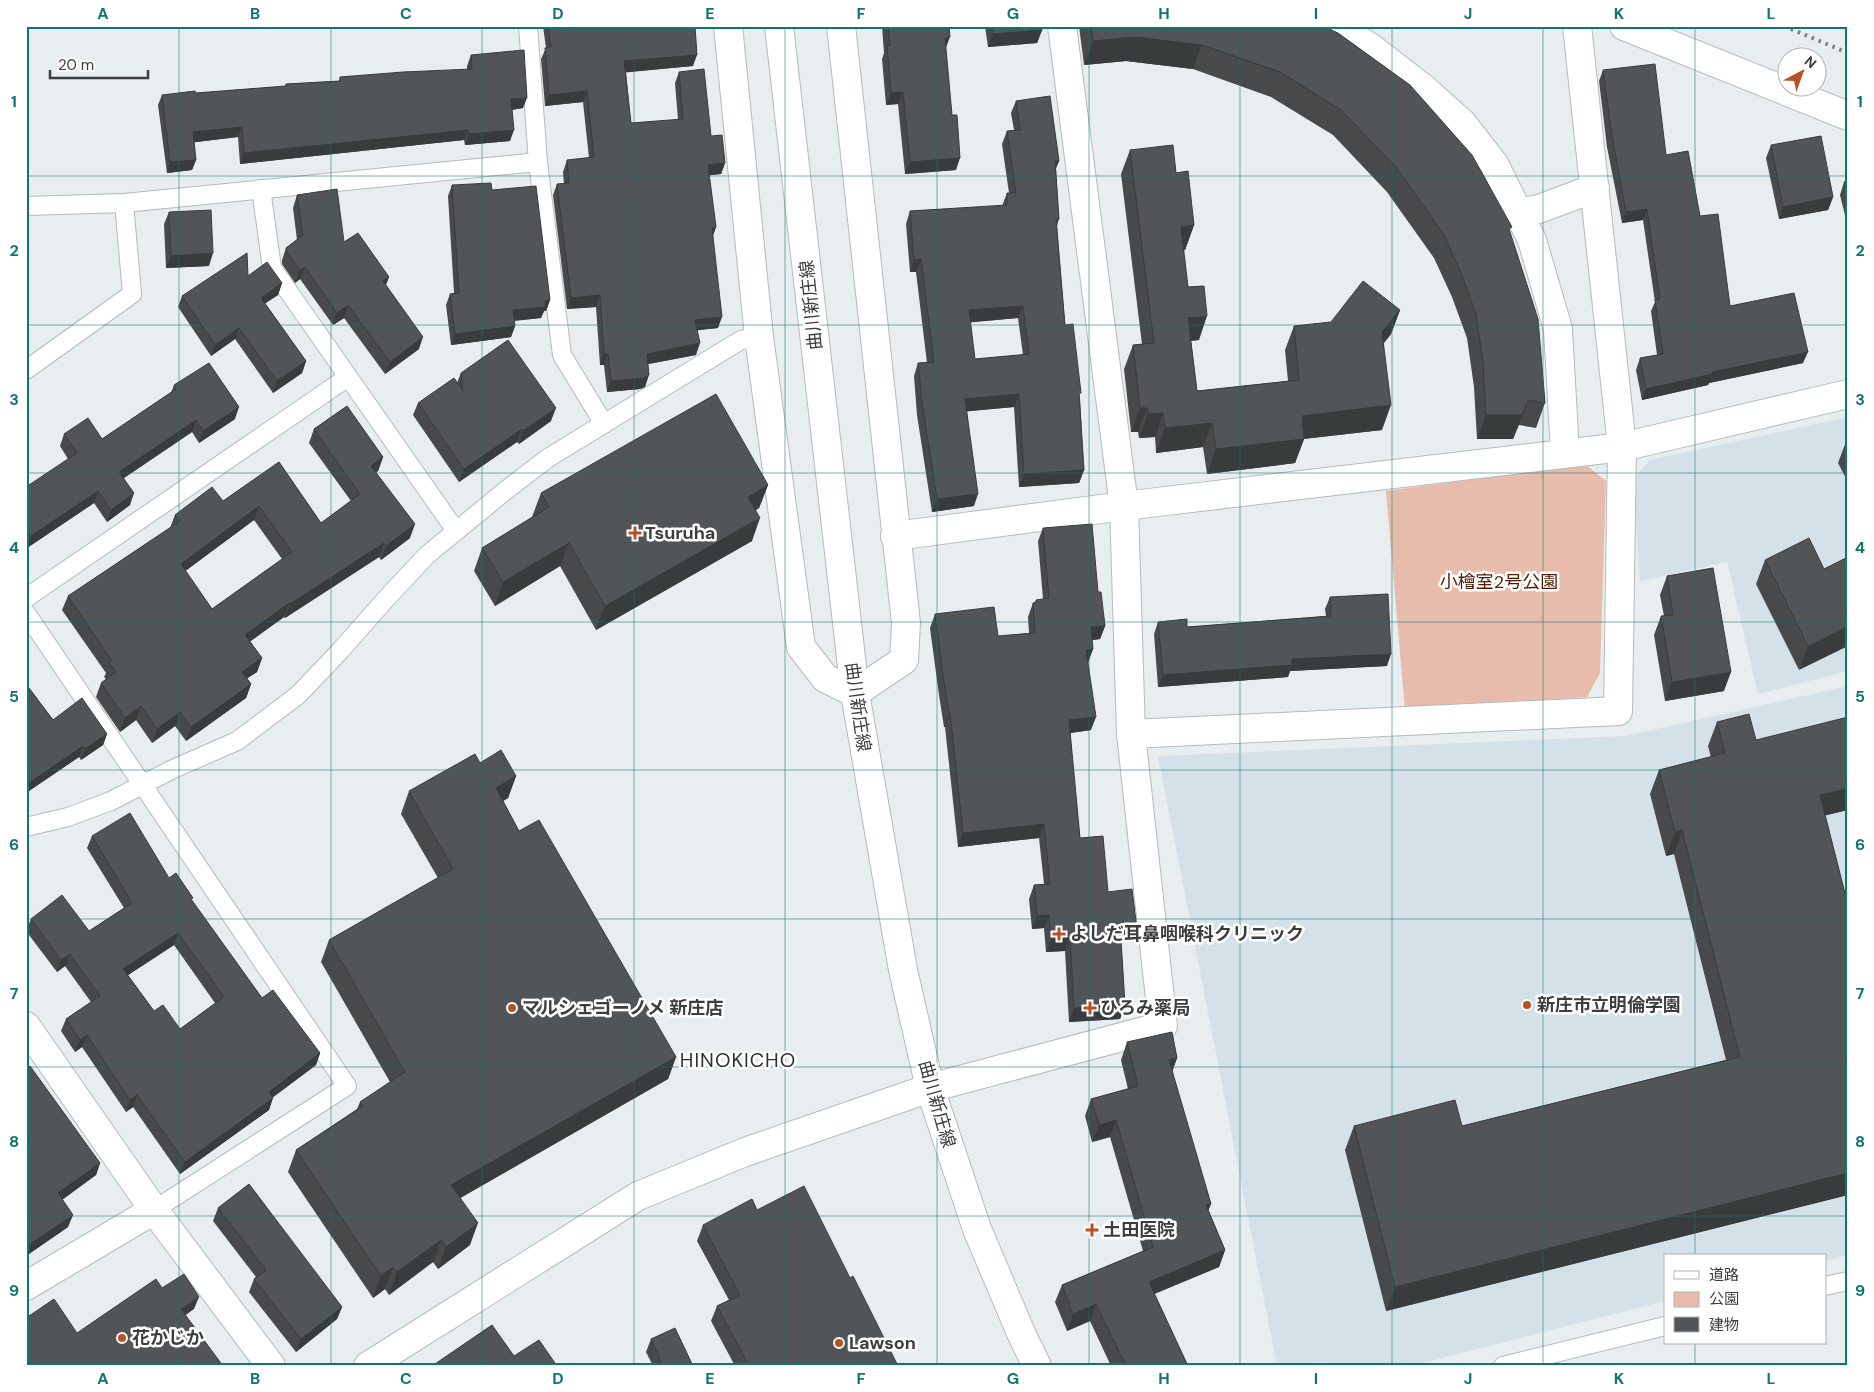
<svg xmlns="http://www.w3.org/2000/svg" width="1874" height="1392" font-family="'DM Sans','Noto Sans JP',sans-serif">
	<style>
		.built { fill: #d5e1e8 }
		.green { fill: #e7bcac }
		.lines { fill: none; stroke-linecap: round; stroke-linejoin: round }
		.service-casing { stroke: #b5babc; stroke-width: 20 }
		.minor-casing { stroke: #b5babc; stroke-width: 30 }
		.tertiary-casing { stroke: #b5babc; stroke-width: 30 }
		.secondary-casing { stroke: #b5babc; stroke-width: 30 }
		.service { stroke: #fff; stroke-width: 18 }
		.minor { stroke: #fff; stroke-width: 28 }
		.tertiary { stroke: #fff; stroke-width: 28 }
		.secondary { stroke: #fff; stroke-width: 28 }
		.rail { stroke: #7c7f80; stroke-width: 4; stroke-dasharray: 2.5 5; stroke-linecap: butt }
		.wall { fill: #47494b; fill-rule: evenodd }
		.shaded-wall { fill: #393c3d }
		.building { fill: #525557; stroke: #393c3d; fill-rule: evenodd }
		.grid { fill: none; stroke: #0f766e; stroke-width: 1; stroke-opacity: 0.55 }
		.poi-dot { fill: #b75126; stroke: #fff; stroke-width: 2 }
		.labels { text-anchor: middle; stroke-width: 5; stroke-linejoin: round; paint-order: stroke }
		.street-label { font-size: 18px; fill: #3b3d3e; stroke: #fff }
		.poi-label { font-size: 18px; font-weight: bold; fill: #3b3d3e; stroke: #fff; text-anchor: start }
		.park-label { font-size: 18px; fill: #521c04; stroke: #fff }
		.quarter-label { font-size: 20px; letter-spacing: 1px; fill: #303335; stroke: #fff }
		.neatline { fill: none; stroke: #0f766e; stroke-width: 2 }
		.grid-label { font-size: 16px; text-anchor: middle; font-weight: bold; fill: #0f766e }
	</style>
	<rect width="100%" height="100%" fill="#e8edef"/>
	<g class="built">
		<path d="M1848 417V671L1758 694 1727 562 1640 581 1633 480 1650 460Z"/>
		<path d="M1848 686V1255L1825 1261V1256H1665V1301L1411 1366H1277L1158 756 1626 736Z"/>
	</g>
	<path class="green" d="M1585 464 1606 481 1600 673 1587 697 1405 710 1386 491Z"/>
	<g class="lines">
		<defs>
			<g id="service">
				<path d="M528 26 538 162 562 355 604 424"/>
				<path d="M261 189 272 268 456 531"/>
				<path d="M26 206 124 203 538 162"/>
				<path d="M26 370 132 294 124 203"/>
				<path d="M26 598 348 377"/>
				<path d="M26 613 347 1086 154 1210"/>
				<path d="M26 827 68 817 111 801 171 770 237 741 298 695 340 651 385 600 427 555 505 491 548 458 741 340 759 337"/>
				<path d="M1825 1286 1848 1281"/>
				<path d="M1503 1366 1665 1326"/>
			</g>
			<g id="minor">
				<path d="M728 26 759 337 801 647 825 678 855 693 904 660 906 623 841 26"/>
				<path d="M1335 26 1370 47 1423 88 1463 124 1494 164 1532 240 1558 329 1565 453"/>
				<path d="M1624 26 1848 116"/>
				<path d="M1518 213 1539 209 1595 188"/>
				<path d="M895 536 1124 506 1622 447 1848 394"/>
				<path d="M1131 734 1618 711 1622 447 1577 26"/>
				<path d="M26 1026 154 1210 271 1366"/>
				<path d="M930 1088 1163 1026 1131 734 1124 506 1062 26"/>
				<path d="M26 1286 154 1210"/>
			</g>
			<path id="tertiary" d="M368 1366 638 1196 745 1152 930 1088"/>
			<path id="secondary" d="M779 26 855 693 903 970 930 1088 977 1229 1021 1333 1037 1366"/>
		</defs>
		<use href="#service" class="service-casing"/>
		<use href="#minor" class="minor-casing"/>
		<use href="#tertiary" class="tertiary-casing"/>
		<use href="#secondary" class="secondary-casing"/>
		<use href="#service" class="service"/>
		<use href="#minor" class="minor"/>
		<use href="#tertiary" class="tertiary"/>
		<use href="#secondary" class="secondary"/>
		<path class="rail" d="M1784 26 1848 53"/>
	</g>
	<g class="wall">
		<path d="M543 26H695L693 66 626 72 631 123 678 120 675 83 679 72 725 163 721 174 709 175 716 227 713 235 718 328 697 330 696 355 648 364 645 387 640 389 607 392 604 365H600L596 307 567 309 553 195 557 184H564L563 172 567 160 589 158 583 102 545 106 541 59 546 48Z"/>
		<path d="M882 26H949L946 48 956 170 905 174 898 104 886 105 882 59 884 53Z"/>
		<path d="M985 26H1042V30L1037 43 988 47Z"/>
		<path d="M1079 26H1323L1510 232 1545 403 1536 428 1519 425 1513 439H1477L1474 387 1467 338 1452 297 1434 258 1387 192 1333 135 1271 97 1193 69 1126 61 1084 65Z"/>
		<path d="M471 55 523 108 512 110 510 141 465 145 464 140 240 164 238 137 194 142 196 160 192 170 167 173 158 105 162 95 196 93 285 86 286 84 339 81 340 77 467 70V66Z"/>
		<path d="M1603 70 1666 155 1700 216 1730 306 1803 363 1709 383 1708 385 1642 400 1636 370 1640 358 1657 355 1651 311 1655 302 1643 220 1622 223 1607 147 1599 81Z"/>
		<path d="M1016 101 1059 161 1056 168 1059 219 1057 226 1065 325 1080 398 1084 470 1079 483 1019 487 1014 407 967 411 974 506 932 512 917 415 914 376 918 363H927L916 272H910L906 224 910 211 1002 206 1007 193H1009L1002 144 1007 131 1014 130 1011 113ZM1018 318 1023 355 975 359 970 322Z"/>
		<path d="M1771 145 1833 197 1828 210 1779 219 1766 158Z"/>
		<path d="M1130 150 1176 173 1194 225 1185 250H1183L1188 287 1199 340 1191 341 1197 391 1288 381 1285 350 1294 326 1331 322 1400 310 1391 334 1384 343 1382 430 1304 439 1295 463 1207 474 1203 447 1156 453 1155 437 1139 438 1138 432H1131L1124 369 1133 345 1142 344 1121 174Z"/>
		<path d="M1848 181V227L1840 195 1844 182Z"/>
		<path d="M452 185 492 190 550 300 546 311H544L541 318 514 321 515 326 511 337 451 345 446 305 450 294 454 293 448 196Z"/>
		<path d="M297 195 344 242 389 277 386 285 419 349 385 374 344 318 333 325 300 279 295 283 282 264V260L286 248 297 240 293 208Z"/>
		<path d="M169 212 209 266 166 268 164 224Z"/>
		<path d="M248 276 282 283 278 295 265 303 306 361 302 373 273 393 235 339 211 356 178 307 182 296Z"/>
		<path d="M461 373 551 421 519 444 517 442 459 482 413 415 418 403 457 383Z"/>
		<path d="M174 385 235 419 199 443 192 432 124 478 130 505 107 522 94 503 27 548 26 487 68 459 60 446 64 434 102 439 171 393Z"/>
		<path d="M314 429 383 457 378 471 376 472 410 538 381 560 379 557 285 618 284 617 250 641 262 658 257 672 247 678 251 684 246 698 186 741 175 726 152 743 136 720 120 732 96 697 101 683 106 679 104 677 106 673 62 610 68 596 170 528 175 515 223 501 279 462 321 523 351 501 309 443ZM254 520 282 559 212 609 185 571Z"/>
		<path d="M1847 439H1848V482L1838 463Z"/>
		<path d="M768 485 759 508 756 510 752 541 596 630 560 566 495 606 474 571 482 548 532 517 541 493Z"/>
		<path d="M1043 528 1098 592 1105 626 1100 639 1092 640 1093 649 1088 662 1091 730 1070 733 1080 838 1108 892 1136 922 1131 936 1121 937 1125 1005 1120 1019 1069 1022 1065 951 1046 952 1044 928 1032 929 1029 899 1034 885 1044 884 1039 838 958 847 945 727H944L939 695 930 628 935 614 998 636 1029 633 1028 617 1033 603 1035 602 1036 600 1043 599 1038 541Z"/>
		<path d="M1848 557 1799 670 1756 584 1765 560 1824 569Z"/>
		<path d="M1667 576 1724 691 1665 701 1654 635 1661 616H1664L1660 595Z"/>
		<path d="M1330 597 1387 666 1290 671 1288 677 1158 687 1154 634 1158 622 1187 627 1326 616 1325 609Z"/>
		<path d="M26 684 53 720 107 734 103 745 81 760 79 757 26 793Z"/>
		<path d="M1717 722 1756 740 1848 810 1825 815 1848 905V1195L1386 1311 1345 1150 1354 1126H1462L1726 1060 1674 854 1666 856 1650 794 1659 770 1711 757 1708 746Z"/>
		<path d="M480 763 516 776 508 798 503 801 519 831 676 1057 668 1079 460 1198 470 1245 438 1269 433 1262 389 1295 385 1289 373 1298 288 1172 296 1150 357 1109 360 1102 390 1082 321 962 329 940 438 878 401 814 409 791Z"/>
		<path d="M92 836 169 878 192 901 262 998 320 1053 316 1065 273 1097 269 1110 180 1174 133 1107 126 1112 82 1047 75 1052 61 1031 66 1019 91 1002 65 966 57 972 26 931 31 919 89 931 124 908 87 848ZM174 945 215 1003 180 1029 154 1011 128 975Z"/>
		<path d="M1127 1042 1177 1058 1172 1072 1211 1204 1208 1210 1225 1250 1219 1267 1154 1294 1188 1366H1111L1090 1321 1067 1331 1055 1302 1062 1285 1143 1251 1110 1137 1092 1142 1085 1116 1091 1099 1128 1089 1121 1060Z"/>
		<path d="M26 1069 100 1163 96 1175 62 1199 68 1227 26 1256Z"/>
		<path d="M218 1208 342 1307 337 1319 296 1352 249 1292 254 1279 256 1277 213 1221Z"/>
		<path d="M757 1210 850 1278 898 1366H735L711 1321 717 1306 729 1300 697 1241 703 1225Z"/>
		<path d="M651 1339 693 1366H653L646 1352Z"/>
	</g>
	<g class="shaded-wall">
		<path d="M1042 30 1037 43 988 47 993 34Z"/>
		<path d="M950 37 945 50V38Z"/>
		<path d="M1135 37 1202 45 1193 69 1126 61 1084 65 1093 41Z"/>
		<path d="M697 55 693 66 620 73 624 61Z"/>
		<path d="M587 91 583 102 545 106 549 95Z"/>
		<path d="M903 92 898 104 886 105 891 93Z"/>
		<path d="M527 98 523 108 507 110 511 99Z"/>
		<path d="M242 127 238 137 189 143 193 132Z"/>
		<path d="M468 130 464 140 240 164 244 153Z"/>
		<path d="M514 130 510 141 465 145 469 134Z"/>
		<path d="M960 158 956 170 905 174 910 162Z"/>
		<path d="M196 160 192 170 167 173 170 162Z"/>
		<path d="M1055 161H1059L1054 173Z"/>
		<path d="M725 163 721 174 704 176 708 165Z"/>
		<path d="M1833 197 1828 210 1779 219 1783 207Z"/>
		<path d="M1647 209 1643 220 1622 223 1626 212Z"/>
		<path d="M1194 225 1185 250 1172 251 1181 227Z"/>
		<path d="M716 227 712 238V228Z"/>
		<path d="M213 253 209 266 166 268 171 256Z"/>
		<path d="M921 259 916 272H910L914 260Z"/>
		<path d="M305 267 300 279 295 283 300 270Z"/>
		<path d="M389 277 384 289 383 281Z"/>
		<path d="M282 283 278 295 257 309 261 298Z"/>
		<path d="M600 295 596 307 567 309 571 298Z"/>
		<path d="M550 300 546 311H544L541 318 509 321 513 310 545 301Z"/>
		<path d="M348 305 344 318 333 325 337 313Z"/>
		<path d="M1023 306 1018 318 964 323 969 310Z"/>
		<path d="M1400 310 1391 334 1373 356 1382 332Z"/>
		<path d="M1207 316 1199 340 1179 342 1188 318Z"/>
		<path d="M722 317 718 328 691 331 695 320Z"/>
		<path d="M515 326 511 337 451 345 455 334Z"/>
		<path d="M239 328 235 339 211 356 215 345Z"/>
		<path d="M423 337 419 349 385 374 390 362Z"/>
		<path d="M700 343 696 355 643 365 647 354Z"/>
		<path d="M1808 352 1803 363 1709 383 1708 385 1642 400 1646 389 1712 372Z"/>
		<path d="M604 354H608L604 365H600Z"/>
		<path d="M306 361 302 373 273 393 277 381Z"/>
		<path d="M649 375 645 387 640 389 607 392 611 381Z"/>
		<path d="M1019 394 1014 407 961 412 965 399Z"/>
		<path d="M1528 400 1513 439H1477L1486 415Z"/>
		<path d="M1391 405 1382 430 1293 440 1302 416Z"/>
		<path d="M239 407 235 419 199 443 203 431Z"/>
		<path d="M556 408 551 421 519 444 523 431Z"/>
		<path d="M1140 408H1147L1138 432H1131Z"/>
		<path d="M1163 413 1155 437 1139 438 1148 414Z"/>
		<path d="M196 420 192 432 115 484 119 472Z"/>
		<path d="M1212 423 1203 447 1156 453 1165 428Z"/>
		<path d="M522 429 517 442 459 482 464 469Z"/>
		<path d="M1304 439 1295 463 1207 474 1216 449Z"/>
		<path d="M383 457 378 471 366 480 371 466Z"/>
		<path d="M1084 470 1079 483 1019 487 1024 474Z"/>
		<path d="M768 485 759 508 739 520 748 497Z"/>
		<path d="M98 491 94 503 27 548 31 536Z"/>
		<path d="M134 493 130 505 107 522 111 510Z"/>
		<path d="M978 494 974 506 932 512 937 499Z"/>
		<path d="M259 506 254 520 176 578 181 564Z"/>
		<path d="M760 518 752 541 596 630 605 606Z"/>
		<path d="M415 524 410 538 381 560 386 546Z"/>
		<path d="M384 543 379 557 285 618 290 604Z"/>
		<path d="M569 543 560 566 495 606 503 582Z"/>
		<path d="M289 603 284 617 240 649 245 635Z"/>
		<path d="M1105 626 1100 639 1086 641 1091 627Z"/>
		<path d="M1848 626V646L1799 670 1808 646Z"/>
		<path d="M1093 649 1088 663 1086 650Z"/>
		<path d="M1391 654 1387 666 1290 671 1288 677 1158 687 1163 675 1292 659Z"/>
		<path d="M262 658 257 672 237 685 242 672Z"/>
		<path d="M1731 672 1724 691 1665 701 1672 682Z"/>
		<path d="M251 684 246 698 186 741 191 727Z"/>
		<path d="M141 706 136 720 120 732 125 718Z"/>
		<path d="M180 712 175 726 152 743 157 729Z"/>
		<path d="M950 713 945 727H944L949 714Z"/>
		<path d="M1096 717 1091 730 1064 734 1069 720Z"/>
		<path d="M107 734 103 745 81 760 85 749Z"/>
		<path d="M83 746 79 757 26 793V785Z"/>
		<path d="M516 776 508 798 488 810 496 788Z"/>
		<path d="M1848 788V810L1811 819 1820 795Z"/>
		<path d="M1044 824 1039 838 958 847 963 833Z"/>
		<path d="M1682 830 1674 854 1666 856 1675 832Z"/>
		<path d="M1049 915 1044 928 1032 929 1037 916Z"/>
		<path d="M1136 922 1131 936 1115 938 1120 924Z"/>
		<path d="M178 933 174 945 119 981 123 969Z"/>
		<path d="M1070 937 1065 951 1046 952 1051 939Z"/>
		<path d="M70 954 65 966 57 972 61 960Z"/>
		<path d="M1125 1005 1120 1019 1069 1022 1074 1008Z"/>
		<path d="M87 1035 82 1047 75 1052 80 1040Z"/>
		<path d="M320 1053 316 1065 264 1104 269 1092Z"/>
		<path d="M676 1057 668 1079 443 1208 451 1185Z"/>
		<path d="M1177 1058 1171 1075 1169 1060Z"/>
		<path d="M137 1095 133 1107 126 1112 130 1100Z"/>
		<path d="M273 1098 269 1110 180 1174 185 1162Z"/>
		<path d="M1116 1120 1110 1137 1092 1142 1099 1125Z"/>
		<path d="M100 1163 96 1175 54 1206 58 1193Z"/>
		<path d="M1848 1173V1195L1386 1311 1395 1287Z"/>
		<path d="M1211 1204 1204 1221 1206 1205Z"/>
		<path d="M73 1215 68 1227 26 1256V1253L29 1245Z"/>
		<path d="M478 1223 470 1245 438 1269 446 1247Z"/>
		<path d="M441 1240 433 1262 389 1295 397 1272Z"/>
		<path d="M1225 1250 1219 1267 1142 1299 1149 1282Z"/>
		<path d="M393 1267 385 1289 373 1298 381 1276Z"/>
		<path d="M199 1297 194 1309 176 1322 181 1309Z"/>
		<path d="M1096 1304 1090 1321 1067 1331 1073 1314Z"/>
		<path d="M342 1307 337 1319 296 1352 301 1339Z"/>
	</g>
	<g class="building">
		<path d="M548 26H695L697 55 624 61 631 123 683 119 679 72 704 69 711 136 722 135 725 163 708 165 716 227 712 228 722 317 695 320 700 343 647 354 649 375 644 378 611 381 608 354H604L600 295 571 298 557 184 569 183 567 160 594 157 587 91 549 95 545 48 551 47Z"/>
		<path d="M888 26H949L950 37 945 38 952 115H957L960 158 910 162 903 92 891 93 887 46H890Z"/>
		<path d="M991 26H1042V30L993 34Z"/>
		<path d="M1091 26H1323L1338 33 1410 85 1472 155 1512 227 1509 229 1538 319 1545 403 1528 400 1522 415H1486L1483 362 1476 314 1461 273 1443 233 1396 167 1341 110 1280 72 1202 45 1135 37 1093 41Z"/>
		<path d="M524 50 527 98 511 99 514 130 469 134 468 130 244 153 242 127 193 132 196 160 170 162 162 95 195 91 196 93 286 86V84L340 81V77L403 72 472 69 471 55Z"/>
		<path d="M1655 64 1666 155 1688 151 1700 216 1718 214 1730 306 1794 293 1808 352 1712 372V374L1646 389 1640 358 1663 354 1655 300 1660 299 1647 209 1626 212 1612 136 1603 70Z"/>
		<path d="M1050 96 1059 161H1055L1059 219H1056L1065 325 1073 324 1081 393 1079 394 1084 470 1024 474 1019 394 965 399 978 494 937 499 922 402 918 363 934 362 921 259 914 260 910 211 1007 205V193H1016L1007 131 1020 130 1016 101ZM1023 306 1029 354 975 359 969 310Z"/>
		<path d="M1821 136 1833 197 1783 207 1771 145Z"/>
		<path d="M1173 145 1176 173 1188 171 1194 225 1181 227 1188 287 1204 286 1207 316 1188 318 1197 391 1299 380 1294 326 1331 322 1363 281 1400 310 1382 332 1391 405 1302 416 1304 439 1216 449 1212 423 1165 428 1163 413 1148 414 1147 408H1140L1133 345 1154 343 1130 150Z"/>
		<path d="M1848 181V196L1844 182Z"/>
		<path d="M491 183 492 190 536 186 550 300 545 301V307L513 310 515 326 455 334 450 294 459 293 452 185Z"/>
		<path d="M337 189 344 242 358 233 389 277 383 281 423 337 390 362 348 305 337 313 305 267 300 270 287 252 286 248 303 235 297 195Z"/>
		<path d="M211 210 213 253 171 256 169 212Z"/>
		<path d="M247 253 248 276 267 262 282 283 261 298 306 361 277 381 239 328 215 345 182 296Z"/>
		<path d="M508 340 556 408 523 431 522 429 464 469 418 403 454 378 463 391 461 373Z"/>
		<path d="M209 363 239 407 203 431 196 420 119 472 134 493 111 510 98 491 31 536 26 529V487L77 453 64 434 88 418 102 439 176 389 174 385Z"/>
		<path d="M716 394 768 485 748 497 760 518 605 606 569 543 503 582 482 548 549 507 541 493Z"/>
		<path d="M347 406 383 457 371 466 415 524 386 546 384 543 290 604 289 603 245 635 262 658 242 672 251 684 191 727 180 712 157 729 141 706 125 718 101 683 116 672 109 663 112 661 68 596 180 521 175 515 212 487 223 501 279 462 321 523 360 494 314 429ZM259 506 292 552 212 609 181 564Z"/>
		<path d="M1092 524 1098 592H1101L1105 626 1091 627 1093 649 1086 650 1096 717 1069 720 1080 838 1103 836 1108 892 1132 889 1136 922 1120 924 1125 1005 1074 1008 1070 937 1051 939 1049 915 1037 916 1034 885 1050 884 1044 824 963 833 950 713 949 714 944 682 935 614 994 607 998 636 1035 633 1033 603 1037 602 1036 600 1049 598 1043 528Z"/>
		<path d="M1809 538 1824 569 1848 557V626L1808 646 1765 560Z"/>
		<path d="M1713 568 1731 672 1672 682 1661 616 1673 615 1667 576Z"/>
		<path d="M1388 594 1391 654 1292 659V665L1163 675 1158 622 1187 619V627L1331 616 1330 597Z"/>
		<path d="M26 684 53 720 82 698 107 734 85 749 83 746 26 785Z"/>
		<path d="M1749 714 1756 740 1848 717V788L1820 795 1848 905V1173L1395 1287 1354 1126 1455 1100 1462 1126 1740 1057 1682 830 1675 832 1659 770 1725 753 1717 722Z"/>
		<path d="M501 750 516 776 496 788 519 831 539 820 676 1057 451 1185 478 1223 446 1247 441 1240 397 1272 393 1267 381 1276 296 1150 363 1106 360 1102 405 1072 329 940 453 869 409 791 475 754 480 763Z"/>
		<path d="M130 813 169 878 176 873 193 898 191 899 262 998 273 990 320 1053 269 1092 273 1098 185 1162 137 1095 130 1100 87 1035 80 1040 66 1019 100 996 70 954 61 960 31 919 62 895 89 931 132 903 92 836ZM178 933 224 997 180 1029 163 1005 154 1011 123 969Z"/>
		<path d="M1172 1032 1177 1058 1169 1060 1211 1204 1206 1205 1225 1250 1149 1282 1188 1366H1126L1096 1304 1073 1314 1062 1285 1153 1247 1116 1120 1099 1125 1091 1099 1138 1086 1127 1042Z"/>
		<path d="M30 1066 100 1163 58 1193 73 1215 29 1245 26 1240V1069Z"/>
		<path d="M249 1184 342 1307 301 1339 254 1279 266 1270 218 1208Z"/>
		<path d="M804 1186 850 1278 853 1276 898 1366H749L717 1306 740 1295 703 1225 752 1199 757 1210Z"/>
		<path d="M184 1274 199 1297 181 1309 223 1366H26V1318L54 1299 77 1333 156 1279 162 1288Z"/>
		<path d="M492 1325 514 1356 539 1340 557 1366H432Z"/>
		<path d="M675 1328 693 1366H663L651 1339Z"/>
	</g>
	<path class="grid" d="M179 26V1366M331 26V1366M482 26V1366M634 26V1366M785 26V1366M937 26V1366M1089 26V1366M1240 26V1366M1392 26V1366M1543 26V1366M1695 26V1256M26 176H1848M26 325H1848M26 473H1848M26 622H1848M26 770H1848M26 919H1848M26 1067H1848M26 1216H1848M1695 1343V1366"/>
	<g class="poi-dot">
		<path d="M632.5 525.5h5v5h5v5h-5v5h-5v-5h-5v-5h5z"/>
		<path d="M1056.5 926.5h5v5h5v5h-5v5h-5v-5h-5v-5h5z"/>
		<circle cx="1527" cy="1005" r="5"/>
		<circle cx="512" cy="1008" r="5"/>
		<path d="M1087.5 1000.5h5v5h5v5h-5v5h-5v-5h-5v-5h5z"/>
		<path d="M1089.5 1222.5h5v5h5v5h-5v5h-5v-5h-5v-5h5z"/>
		<circle cx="122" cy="1338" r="5"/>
		<circle cx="839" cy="1343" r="5"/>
	</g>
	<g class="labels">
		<g class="street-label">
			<text transform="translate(811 305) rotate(-96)" y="6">曲川新庄線</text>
			<text transform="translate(858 707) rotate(82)" y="6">曲川新庄線</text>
			<text transform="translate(937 1104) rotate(74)" y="6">曲川新庄線</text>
		</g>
		<g class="poi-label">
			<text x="645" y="539">Tsuruha</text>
			<text x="1070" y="940">よしだ耳鼻咽喉科クリニック</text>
			<text x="1537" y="1011">新庄市立明倫学園</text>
			<text x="522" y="1014">マルシェゴーノメ 新庄店</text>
			<text x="1100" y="1014">ひろみ薬局</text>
			<text x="1103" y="1236">土田医院</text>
			<text x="132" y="1344">花かじか</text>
			<text x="849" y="1349">Lawson</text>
		</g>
		<g class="park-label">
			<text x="1499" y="588">小檜室2号公園</text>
		</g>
		<g class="quarter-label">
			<text x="738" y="1067">HINOKICHO</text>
		</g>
	</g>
	<rect width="1874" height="1392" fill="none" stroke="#ffffff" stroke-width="55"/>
	<rect x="1664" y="1254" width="162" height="90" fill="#ffffff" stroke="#b1b1b2"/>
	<rect x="1674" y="1271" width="25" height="8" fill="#ffffff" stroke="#b1b1b2"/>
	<text x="1709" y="1280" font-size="15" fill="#3b3d3e">道路</text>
	<rect x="1674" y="1292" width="25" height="15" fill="#e7bcac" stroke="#b1b1b2"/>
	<text x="1709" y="1304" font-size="15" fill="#3b3d3e">公園</text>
	<rect x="1674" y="1317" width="25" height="15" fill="#525557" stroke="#b1b1b2"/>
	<text x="1709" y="1330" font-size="15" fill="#3b3d3e">建物</text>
	<g transform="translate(1802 72) rotate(41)"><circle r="24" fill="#ffffff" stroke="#b1b1b2"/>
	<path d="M0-4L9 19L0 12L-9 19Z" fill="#b75126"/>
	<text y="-8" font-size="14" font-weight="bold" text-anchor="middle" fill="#3b3d3e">N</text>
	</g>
	<path d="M50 70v8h98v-8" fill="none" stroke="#3b3d3e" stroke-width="2.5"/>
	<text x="58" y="70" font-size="15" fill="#3b3d3e" stroke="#ffffff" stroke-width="4" paint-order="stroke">20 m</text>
	<rect x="28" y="28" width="1818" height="1336" class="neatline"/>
	<g class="grid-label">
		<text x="103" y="19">A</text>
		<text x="255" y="19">B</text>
		<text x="406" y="19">C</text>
		<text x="558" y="19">D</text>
		<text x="710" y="19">E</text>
		<text x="861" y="19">F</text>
		<text x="1013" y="19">G</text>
		<text x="1164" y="19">H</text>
		<text x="1316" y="19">I</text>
		<text x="1468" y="19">J</text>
		<text x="1619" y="19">K</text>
		<text x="1771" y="19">L</text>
		<text x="14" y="107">1</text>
		<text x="1860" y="107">1</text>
		<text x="14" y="256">2</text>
		<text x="1860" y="256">2</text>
		<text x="14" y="405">3</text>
		<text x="1860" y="405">3</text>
		<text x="14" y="553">4</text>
		<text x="1860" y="553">4</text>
		<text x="14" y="702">5</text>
		<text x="1860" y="702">5</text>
		<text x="14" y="850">6</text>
		<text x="1860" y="850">6</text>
		<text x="14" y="999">7</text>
		<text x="1860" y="999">7</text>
		<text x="14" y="1147">8</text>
		<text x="1860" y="1147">8</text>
		<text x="14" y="1296">9</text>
		<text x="1860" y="1296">9</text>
		<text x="103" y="1384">A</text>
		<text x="255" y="1384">B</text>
		<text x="406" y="1384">C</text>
		<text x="558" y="1384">D</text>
		<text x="710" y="1384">E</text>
		<text x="861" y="1384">F</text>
		<text x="1013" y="1384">G</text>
		<text x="1164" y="1384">H</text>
		<text x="1316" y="1384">I</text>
		<text x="1468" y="1384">J</text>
		<text x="1619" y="1384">K</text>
		<text x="1771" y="1384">L</text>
	</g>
</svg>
